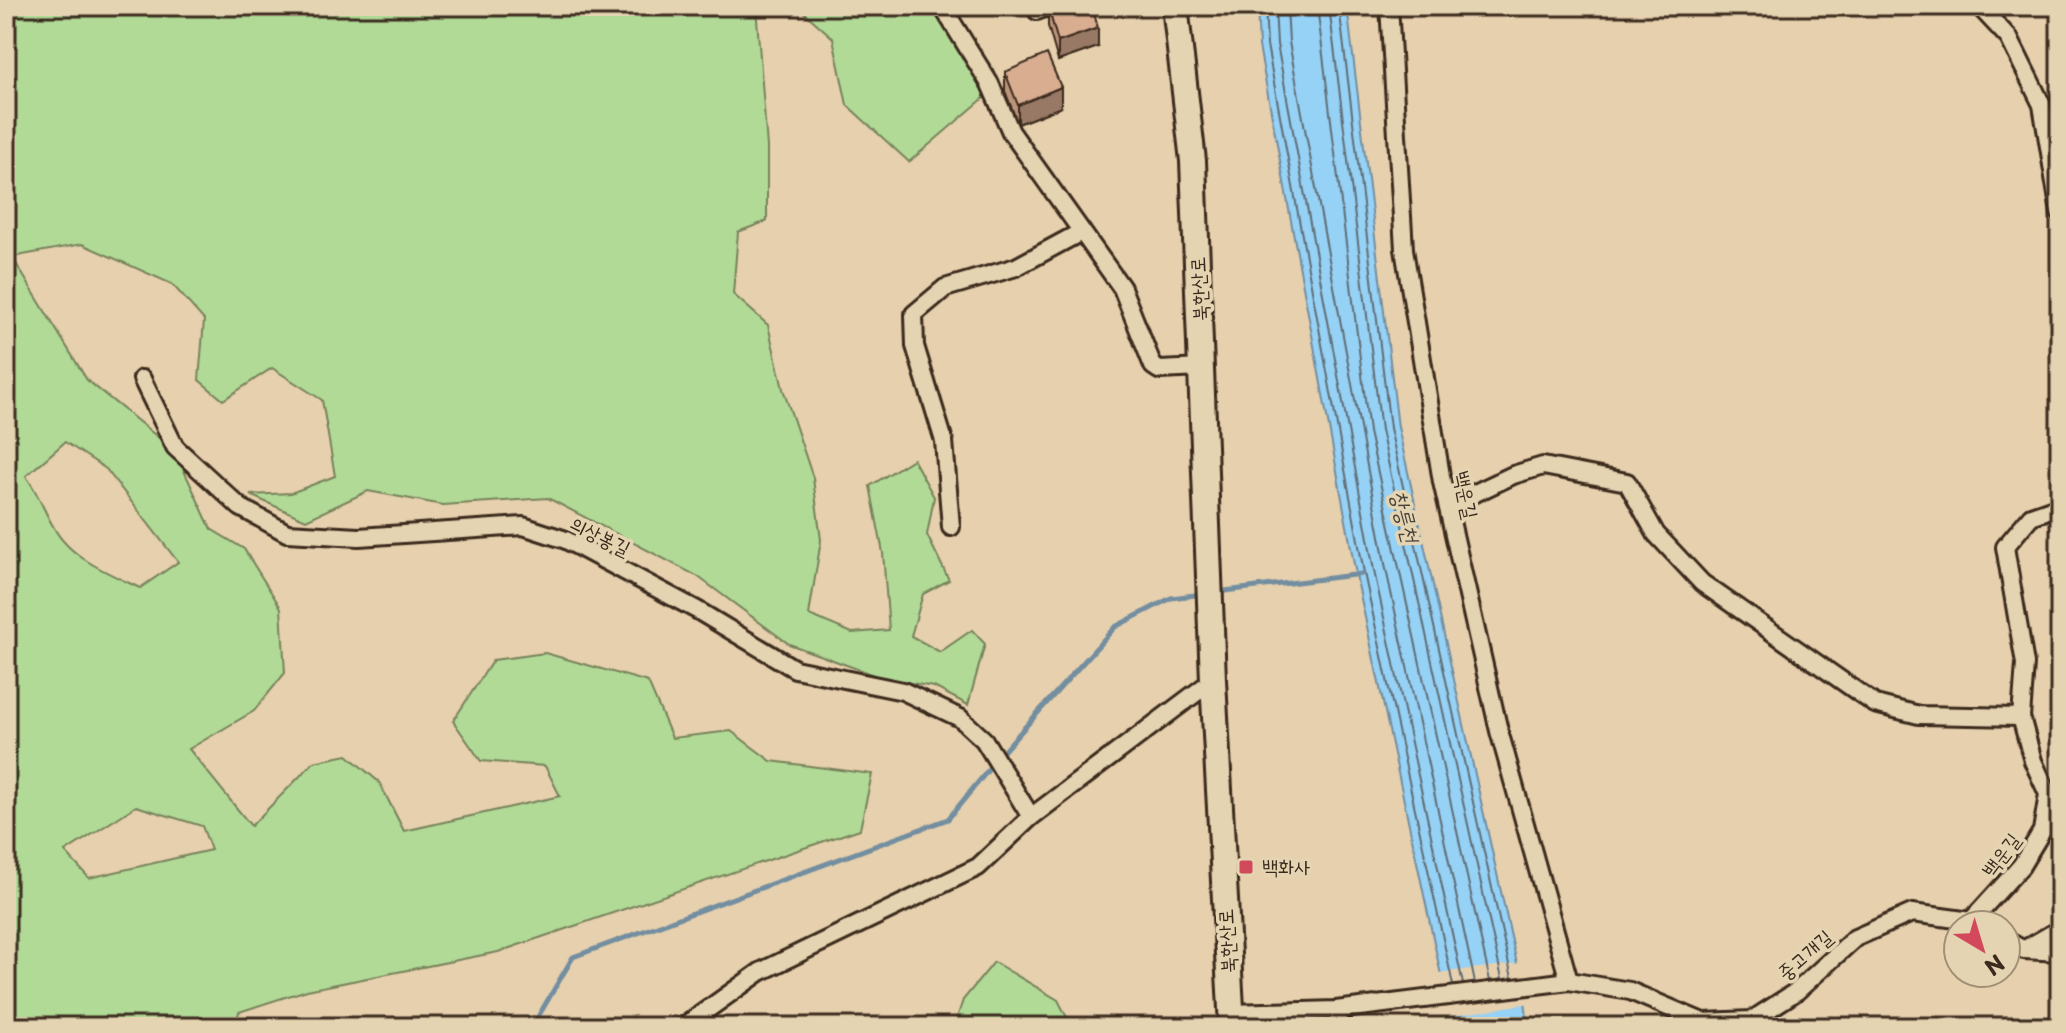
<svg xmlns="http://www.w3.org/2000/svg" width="2066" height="1033" font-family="'Playpen Sans','Poor Story',sans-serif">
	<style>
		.green { fill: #b1da97; stroke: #76825a; stroke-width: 2; fill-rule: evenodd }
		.water { fill: #96d1f6; stroke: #728ea0; stroke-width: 2 }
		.pier { fill: #e7d0ad }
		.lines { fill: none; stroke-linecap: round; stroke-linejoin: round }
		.shore { stroke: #5f6d74; stroke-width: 2 }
		.stream { stroke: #728ea0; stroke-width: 5 }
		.street-casing { stroke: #3b2a1e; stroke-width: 22 }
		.secondary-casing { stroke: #3b2a1e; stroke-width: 30 }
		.street { stroke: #e5d4b1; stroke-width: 16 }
		.secondary { stroke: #e5d4b1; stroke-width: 24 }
		.wall { fill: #bb957c; stroke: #3b2a1e; stroke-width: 2 }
		.shaded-wall { fill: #987965; stroke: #3b2a1e; stroke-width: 2 }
		.building { fill: #d9ad90; stroke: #3b2a1e; stroke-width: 2 }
		.poi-dot { fill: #d1495b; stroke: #e5d4b1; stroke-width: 3 }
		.labels { text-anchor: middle; stroke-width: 7; stroke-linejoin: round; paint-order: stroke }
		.street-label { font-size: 20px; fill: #3b2a1e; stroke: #e5d4b1 }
		.poi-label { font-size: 20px; fill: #3b2a1e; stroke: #e5d4b1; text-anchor: start }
		.water-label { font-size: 22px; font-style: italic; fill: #49433e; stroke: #e5d4b1 }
	</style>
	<rect width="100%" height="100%" fill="#e7d0ad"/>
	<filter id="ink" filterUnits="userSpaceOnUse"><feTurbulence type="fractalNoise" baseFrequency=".0125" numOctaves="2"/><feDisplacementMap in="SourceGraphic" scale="16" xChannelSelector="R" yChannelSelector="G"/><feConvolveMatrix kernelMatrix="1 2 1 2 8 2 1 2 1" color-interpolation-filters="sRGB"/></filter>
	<g filter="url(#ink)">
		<g class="green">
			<path d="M6 6H756L767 147V221L738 232 733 294 768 325 783 389 813 478 821 540 809 615 852 633 889 630 883 553 870 486 913 459 934 497 927 535 949 580 923 594 911 636 940 652 972 630 985 644 968 705 934 687 882 678 789 644 697 576 548 498 443 505 368 491 306 520 250 495 291 493 335 476 322 400 272 368 223 400 199 380 204 320 172 284 82 244 12 257 87 380 175 451 211 529 244 549 281 608 285 673 254 711 189 749 251 826 314 762 347 755 379 782 404 831 560 796 545 766 481 761 453 721 493 660 545 653 648 682 672 738 731 731 771 761 872 774 860 829 498 952 307 990 239 1012 235 1027H6ZM65 442 106 469 178 562 140 588C110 574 69 558 53 526 43 509 38 493 26 476ZM136 806 202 826 211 850 89 878 65 852Z"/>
			<path d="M797 6H950L995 72 984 98 909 162 847 105 833 38Z"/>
			<path d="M994 962 1058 1000 1072 1027H954L963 1000Z"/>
		</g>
		<path class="water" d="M1257 6H1347L1398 427 1525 1000 1528 1027H1452L1356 575 1259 46Z"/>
		<path class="pier" d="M1521 963 1530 1003 1447 1017 1438 973Z"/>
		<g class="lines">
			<g class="shore">
				<path d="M1265 6 1267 45 1364 573 1453 985"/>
				<path d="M1275 6 1277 44 1374 571 1463 984"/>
				<path d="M1287 6 1289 42 1386 569 1475 983"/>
				<path d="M1317 6 1369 432 1490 981"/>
				<path d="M1329 6 1381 430 1502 979"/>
				<path d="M1339 6 1390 428 1512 978"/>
			</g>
			<g class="stream">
				<path d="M1217 592 1362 574"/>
				<path d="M532 1027 573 957 948 819 1007 747 1115 627 1171 598 1203 594"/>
			</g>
			<defs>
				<g id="street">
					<path d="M942 6 990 84 1011 132 1122 288 1153 366 1159 370 1203 368"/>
					<path d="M1389 6 1404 249 1442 482 1499 731 1569 981"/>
					<path d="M1979 6 2009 38 2042 105 2060 213"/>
					<path d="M1037 11 1050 6"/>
					<path d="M142 379 175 447 240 507 287 533 359 537 523 526 566 540 697 610 795 669 903 691 960 718 984 740 1031 817"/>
					<path d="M1448 506 1513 475 1543 466 1627 482 1656 534 1702 583 1875 704 1919 715 2021 717"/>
					<path d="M951 527 944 441 915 346 914 314 945 288 1016 267 1081 232"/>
					<path d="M1971 921 2021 866 2042 831 2048 794 2033 761 2021 717 2025 664 2005 547 2031 516 2060 506"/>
					<path d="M2006 940 2024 950 2060 952"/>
					<path d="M2025 949 2060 929"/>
					<path d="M1336 1010 1340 1027"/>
					<path d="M1231 1013 1336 1010 1569 981 1630 991 1703 1022 1752 1020 1797 991 1855 938 1912 913 1971 921 1979 925"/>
					<path d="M683 1027 760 972 978 867 1031 817 1213 680"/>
				</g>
				<path id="secondary" d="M1175 6 1193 161 1213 680 1232 1027"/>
			</defs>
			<use href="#street" class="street-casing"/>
			<use href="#secondary" class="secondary-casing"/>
			<use href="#street" class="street"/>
			<use href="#secondary" class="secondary"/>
		</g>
		<g class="wall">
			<path d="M955 6H971L960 14Z"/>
			<path d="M1048 7 1098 47 1058 61 1048 26Z"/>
			<path d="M1005 72 1061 107 1018 124 1005 91Z"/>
		</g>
		<g class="shaded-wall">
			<path d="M960 6H971L960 14Z"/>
			<path d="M1098 28V47L1058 61V42Z"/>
			<path d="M1061 87V107L1018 124V105Z"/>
		</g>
		<g class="building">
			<path d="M1051 6H1092L1098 28 1058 42 1048 7Z"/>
			<path d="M1047 54 1061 87 1018 105 1005 72Z"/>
		</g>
	</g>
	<rect class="poi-dot" x="1238" y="859" width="16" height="16" rx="4"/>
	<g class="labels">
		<g class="street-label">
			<text transform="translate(1199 289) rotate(-93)" y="7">북한산로</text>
			<text transform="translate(1466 495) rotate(78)" y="7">백운길</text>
			<text transform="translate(600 536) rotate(26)" y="7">의상봉길</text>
			<text transform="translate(2001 855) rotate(-53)" y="7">백운길</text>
			<text transform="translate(1227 941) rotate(-93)" y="7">북한산로</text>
			<text transform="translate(1805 955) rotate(-41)" y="7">중고개길</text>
		</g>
		<g class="poi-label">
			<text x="1262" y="874">백화사</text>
		</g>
		<g class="water-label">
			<text transform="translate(1405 516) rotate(75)" y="8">창릉천</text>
		</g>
	</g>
	<rect width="2066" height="1033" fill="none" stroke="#e5d4b1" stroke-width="32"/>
	<rect x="16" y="16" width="2034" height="1001" fill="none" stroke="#3b2a1e" stroke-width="3" filter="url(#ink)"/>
	<g transform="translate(1982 949) rotate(142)"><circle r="38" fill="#e5d4b1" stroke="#a19076" stroke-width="2"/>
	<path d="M0-6L14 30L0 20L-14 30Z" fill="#d1495b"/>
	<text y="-12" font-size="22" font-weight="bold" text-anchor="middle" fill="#3b2a1e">N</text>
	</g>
</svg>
